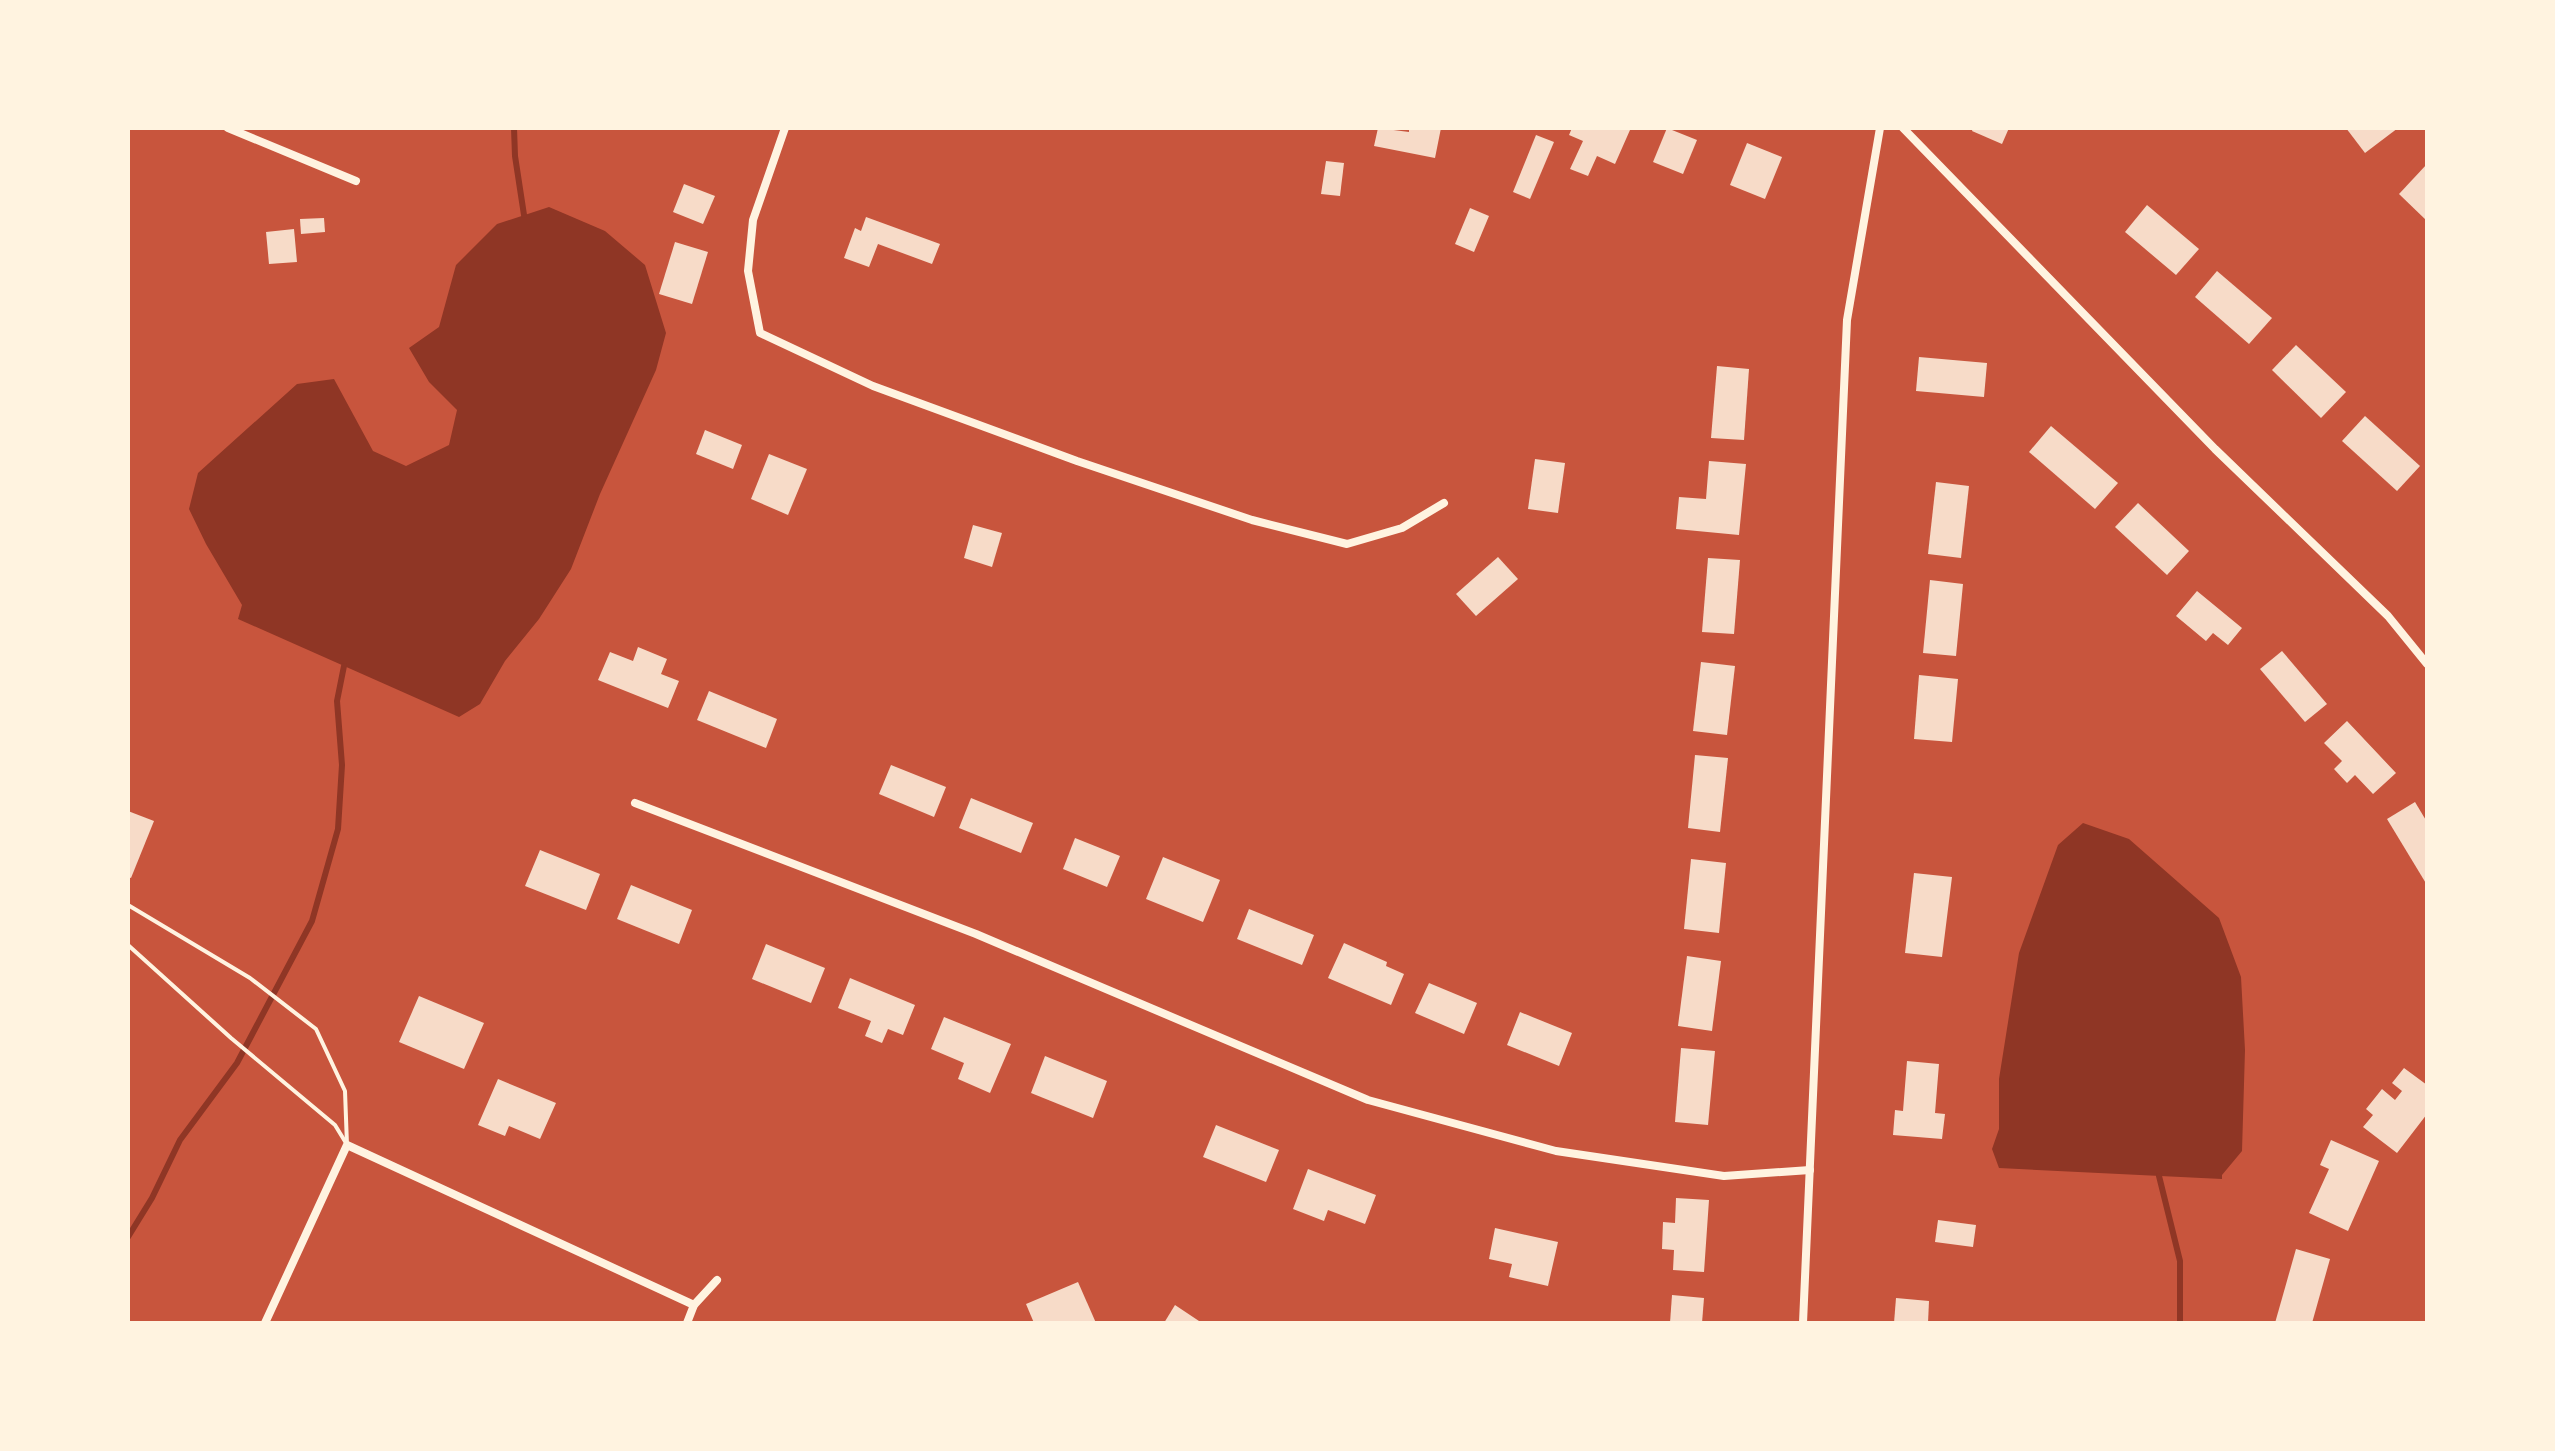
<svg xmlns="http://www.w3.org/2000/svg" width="2555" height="1451" font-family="Overpass,sans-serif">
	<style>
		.water { fill: #8f3625 }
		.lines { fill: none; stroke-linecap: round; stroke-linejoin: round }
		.stream { stroke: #8f3625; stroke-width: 6 }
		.building { fill: #f7dbc8 }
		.service { stroke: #fff3e0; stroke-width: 4 }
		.minor { stroke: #fff3e0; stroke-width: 8 }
	</style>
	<rect width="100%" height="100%" fill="#c8553d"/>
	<g class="water">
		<path d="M549 207 605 231 645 265 666 333 656 370 600 494 571 569 539 619 505 661 480 704 459 717 238 619 242 605 206 544 189 509 198 473 297 384 334 379 373 451 406 466 449 445 457 410 429 382 409 348 439 327 456 265 497 224Z"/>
		<path d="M2083 823 2129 839 2219 918 2241 977 2245 1050 2242 1151 2222 1175V1179L1999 1168 1992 1149 1999 1129V1079L2019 953 2058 845Z"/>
	</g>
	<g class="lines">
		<g class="stream">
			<path d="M514 128 515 156 524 215"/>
			<path d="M2159 1176 2180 1261V1323"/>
			<path d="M128 1237 152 1198 180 1140 237 1063 312 921 338 829 342 765 337 701 344 666"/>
		</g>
	</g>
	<g class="building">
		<path d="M1378 128 1409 132V128H1441L1435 158 1374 146Z"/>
		<path d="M1572 128H1624L1630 130 1615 164 1597 156 1588 176 1570 169 1583 141 1569 135Z"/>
		<path d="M1667 128 1697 140 1683 174 1653 162Z"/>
		<path d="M1973 128H2009L2002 144 1972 131Z"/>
		<path d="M2346 128H2398L2365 153Z"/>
		<path d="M1536 135 1554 142 1530 199 1513 192Z"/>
		<path d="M1747 143 1782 157 1765 199 1730 185Z"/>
		<path d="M1326 161 1344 163 1340 196 1321 194Z"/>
		<path d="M2427 164V221L2399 194Z"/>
		<path d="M684 184 715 196 703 224 673 212Z"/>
		<path d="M2147 205 2199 249 2176 275 2125 232Z"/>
		<path d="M1470 208 1489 216 1474 252 1455 244Z"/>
		<path d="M866 217 940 244 932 264 878 244 869 267 844 258 855 228 861 231Z"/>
		<path d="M324 218 325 232 301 234 300 219Z"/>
		<path d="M294 229 297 262 269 264 266 232Z"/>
		<path d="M675 242 708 252 692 304 659 294Z"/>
		<path d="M2217 271 2272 318 2249 344 2195 297Z"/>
		<path d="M2296 345 2346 392 2321 418 2272 370Z"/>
		<path d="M1919 357 1987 363 1984 397 1916 391Z"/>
		<path d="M1717 366 1749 369 1744 440 1711 438Z"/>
		<path d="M2365 416 2420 466 2397 491 2342 441Z"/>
		<path d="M2051 426 2118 483 2095 509 2029 452Z"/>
		<path d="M705 430 742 445 733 469 696 454Z"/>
		<path d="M769 454 807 469 788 515 751 499Z"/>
		<path d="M1535 459 1565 463 1558 513 1528 509Z"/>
		<path d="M1709 461 1746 464 1739 535 1676 529 1679 497 1706 499Z"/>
		<path d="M1936 482 1969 486 1961 558 1928 554Z"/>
		<path d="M2138 503 2189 551 2167 575 2115 527Z"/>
		<path d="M973 525 1002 533 992 567 964 558Z"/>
		<path d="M1498 557 1518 579 1476 616 1456 594Z"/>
		<path d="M1708 558 1740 560 1734 634 1702 632Z"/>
		<path d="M1930 580 1963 584 1956 656 1923 653Z"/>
		<path d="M2197 591 2242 628 2228 645 2213 633 2206 641 2176 616Z"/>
		<path d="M638 647 667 659 661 674 679 681 668 708 598 680 610 652 633 661Z"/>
		<path d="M2282 651 2327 704 2305 722 2260 669Z"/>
		<path d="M1701 662 1735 666 1727 735 1693 731Z"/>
		<path d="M1919 675 1958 679 1952 742 1914 739Z"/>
		<path d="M709 691 777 719 766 748 697 720Z"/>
		<path d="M2347 721 2396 773 2373 794 2355 775 2347 783 2334 769 2342 761 2324 743Z"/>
		<path d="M1695 755 1728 758 1720 832 1688 828Z"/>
		<path d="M891 765 946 787 934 817 879 794Z"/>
		<path d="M971 798 1033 823 1021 853 959 828Z"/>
		<path d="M2415 802 2427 822V885L2387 819Z"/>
		<path d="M128 811 154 821 131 878 128 877Z"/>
		<path d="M1075 838 1120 856 1107 887 1063 869Z"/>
		<path d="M540 850 600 874 586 910 525 886Z"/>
		<path d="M1163 857 1220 880 1203 922 1146 899Z"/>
		<path d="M1691 859 1726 863 1719 933 1684 929Z"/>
		<path d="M1914 873 1952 877 1942 957 1905 953Z"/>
		<path d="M631 885 692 910 679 944 617 919Z"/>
		<path d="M1249 909 1314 935 1302 965 1237 939Z"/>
		<path d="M1344 943 1387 962 1386 966 1404 974 1391 1005 1328 978Z"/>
		<path d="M766 944 825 968 811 1003 752 979Z"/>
		<path d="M1687 956 1721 961 1712 1031 1678 1026Z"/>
		<path d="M850 978 915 1005 903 1035 888 1029 882 1043 865 1036 871 1021 838 1008Z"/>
		<path d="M1429 983 1477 1003 1464 1034 1415 1013Z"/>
		<path d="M419 996 484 1023 464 1069 399 1042Z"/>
		<path d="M1520 1012 1572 1033 1559 1066 1507 1045Z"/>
		<path d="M944 1017 1011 1044 990 1093 958 1079 964 1063 931 1049Z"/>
		<path d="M1681 1048 1715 1051 1708 1125 1675 1122Z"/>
		<path d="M1045 1056 1107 1081 1093 1118 1031 1093Z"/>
		<path d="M1907 1061 1939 1064 1935 1113 1945 1114 1942 1139 1893 1135 1895 1110 1903 1111Z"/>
		<path d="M2404 1068 2427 1085V1114L2397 1153 2363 1127 2373 1115 2366 1109 2382 1089 2395 1100 2402 1091 2392 1083Z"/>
		<path d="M498 1079 556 1103 540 1139 509 1126 505 1136 478 1125Z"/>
		<path d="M1216 1125 1279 1150 1266 1182 1203 1157Z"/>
		<path d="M2331 1140 2379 1161 2348 1231 2309 1213 2329 1169 2320 1165Z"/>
		<path d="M1308 1169 1376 1195 1365 1224 1328 1210 1324 1221 1293 1209Z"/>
		<path d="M1676 1198 1709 1200 1704 1272 1673 1270 1674 1250 1662 1249 1663 1222 1675 1223Z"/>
		<path d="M1938 1220 1976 1225 1973 1247 1935 1242Z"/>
		<path d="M1495 1228 1558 1242 1548 1286 1509 1277 1512 1264 1489 1259Z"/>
		<path d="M2296 1249 2330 1259 2312 1323H2275Z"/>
		<path d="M1078 1282 1096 1323H1034L1026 1304Z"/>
		<path d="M1672 1295 1704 1298 1702 1323H1670Z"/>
		<path d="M1896 1298 1929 1301 1928 1323H1894Z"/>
		<path d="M1175 1305 1202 1323H1164Z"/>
	</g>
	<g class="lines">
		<g class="service">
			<path d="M128 905 250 978 316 1029 345 1091 347 1145"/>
			<path d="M128 945 231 1038 335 1125 346 1143"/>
		</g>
		<g class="minor">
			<path d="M228 128 356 181"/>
			<path d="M785 128 753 220 748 271 760 333 873 386 1077 461 1252 520 1347 544 1402 528 1444 503"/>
			<path d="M1903 128 2215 449 2388 616 2427 664"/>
			<path d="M635 803 976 934 1368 1100 1556 1151 1724 1176 1810 1170"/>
			<path d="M265 1323 347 1145 694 1305"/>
			<path d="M687 1323 694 1305 717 1280"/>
			<path d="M1803 1323 1847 320 1880 128"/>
		</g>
	</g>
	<rect width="2555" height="1451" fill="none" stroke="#fff3e0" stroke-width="260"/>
</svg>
